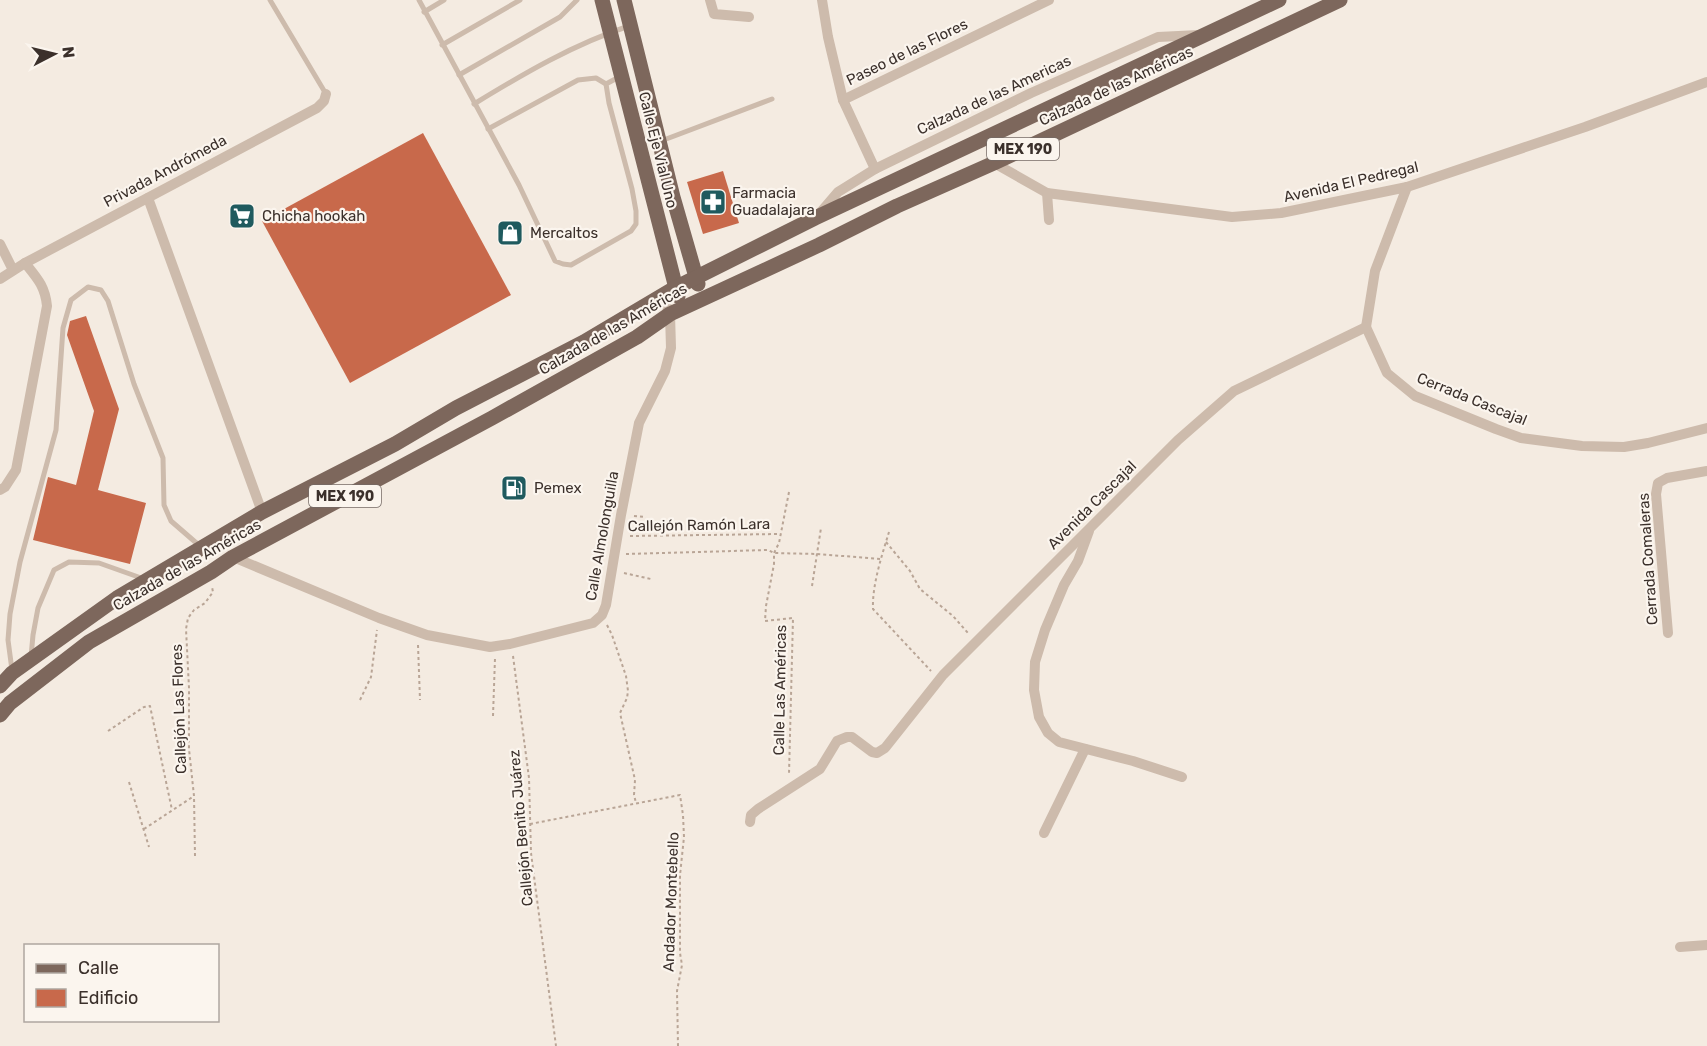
<svg xmlns="http://www.w3.org/2000/svg" width="1707" height="1046" font-family="Rubik,sans-serif">
	<style>
		.building { fill: #c8694b }
		.lines { fill: none; stroke-linecap: round; stroke-linejoin: round }
		.path { stroke: #b9a596; stroke-width: 2; stroke-dasharray: 3 3; stroke-linecap: butt }
		.lane { stroke: #cdbbac; stroke-width: 5 }
		.street { stroke: #cdbbac; stroke-width: 10 }
		.primary { stroke: #7d675c; stroke-width: 15 }
		.labels { text-anchor: middle; stroke-width: 4.5; stroke-linejoin: round; paint-order: stroke }
		.shield { fill: #fbf5ee; stroke: #756b66; stroke-width: 1.5 }
		.shield-label { font-size: 14px; font-weight: bold; fill: #3b302b }
		.street-label { font-size: 15px; fill: #3b302b; stroke: #fbf5ee }
		.poi-label { font-size: 15px; fill: #3b302b; stroke: #fbf5ee; text-anchor: start }
	</style>
	<rect width="100%" height="100%" fill="#f4ebe1"/>
	<g class="building">
		<path d="M423 133 511 295 350 383 262 221Z"/>
		<path d="M723 171 739 223 703 234 687 182Z"/>
		<path d="M86 316 119 409 98 490 146 503 130 564 33 540 48 477 76 485 94 411 67 335 70 321Z"/>
	</g>
	<g class="lines">
		<g class="path">
			<path d="M789 492 779 543 774 553V564L766 606 765 621 793 618 789 774"/>
			<path d="M634 516 646 517"/>
			<path d="M889 532C882 555 872 585 873 609L931 671"/>
			<path d="M630 536 780 534"/>
			<path d="M886 542 910 571 920 589 953 616 968 633"/>
			<path d="M626 554 768 550 774 553 817 554 881 559"/>
			<path d="M624 573 651 579"/>
			<path d="M812 586 821 528"/>
			<path d="M607 625 612 635 626 676 628 691 627 698 620 713 635 780 634 795 636 803"/>
			<path d="M418 645 420 700"/>
			<path d="M513 656 529 778 531 853 556 1046"/>
			<path d="M360 700 371 677 377 630"/>
			<path d="M493 716 495 658"/>
			<path d="M108 731 144 707 150 706 172 810"/>
			<path d="M129 782 149 847"/>
			<path d="M530 824 680 795 683 815 684 837 680 875V953L682 965 677 991 678 1046"/>
			<path d="M144 829 194 796"/>
			<path d="M195 856 194 796 189 749V688L186 629 188 618 194 610 205 603 213 592 212 587"/>
		</g>
		<g class="lane">
			<path d="M270 0 326 94"/>
			<path d="M419 0 519 185 555 261 563 264 571 265 631 231 636 224V211L632 189 609 103 606 84 619 77"/>
			<path d="M424 12 444 0"/>
			<path d="M442 45 520 0"/>
			<path d="M459 75 560 17 577 0"/>
			<path d="M474 104C523 74 574 44 629 26"/>
			<path d="M488 129 578 80 596 78 606 84"/>
			<path d="M661 141 772 99"/>
			<path d="M31 657 33 635 38 608 54 570 69 562 99 563 144 579"/>
			<path d="M12 670 8 640 10 614 20 562 56 430 63 328 71 300 88 287 101 290 108 301 134 384 163 458 164 505 171 521 201 547"/>
		</g>
		<g class="street">
			<path d="M710 0 714 14 749 17"/>
			<path d="M822 0 828 37 843 100 875 169"/>
			<path d="M843 100 1049 0"/>
			<path d="M994 163 1047 193 1232 217 1281 213 1407 187 1585 127 1707 82"/>
			<path d="M1047 193 1049 220"/>
			<path d="M148 198 262 512"/>
			<path d="M820 213 838 192 875 169 1031 93 1158 37 1199 35"/>
			<path d="M0 244 13 270"/>
			<path d="M0 279 25 263 317 108 324 101 326 94"/>
			<path d="M1366 327 1387 373 1415 396 1496 429 1521 438 1582 446 1624 447 1648 443 1707 428"/>
			<path d="M1366 327 1375 271 1407 187"/>
			<path d="M0 490 5 487 16 470 47 306C45 286 37 278 25 263"/>
			<path d="M1089 531 1078 561 1064 585 1045 630 1035 662 1034 690 1039 717 1048 733 1059 742 1133 761 1182 777"/>
			<path d="M233 557 379 618 427 635 490 647 510 644 593 623 602 615 606 605 621 515 639 423 665 371 671 348 670 314 662 295"/>
			<path d="M1668 633 1656 494 1658 483 1667 478 1707 471"/>
			<path d="M750 822 751 815 758 809 820 769 837 741 847 737H852L872 752 877 753 885 748 943 675 1178 440 1234 391 1366 327"/>
			<path d="M1044 833 1085 749"/>
			<path d="M1680 947 1707 945"/>
		</g>
		<g class="primary">
			<path d="M602 0 678 296"/>
			<path d="M624 0 673 197 698 284"/>
			<path d="M0 686 12 673 117 598 262 512 395 444 456 408 584 342 675 288 815 218 1279 0"/>
			<path d="M0 715 10 703 89 642 211 572 233 557 492 418 637 337 670 314 819 245 897 206 994 163 1340 0"/>
		</g>
	</g>
	<defs>
		<symbol id="pharmacy-square" viewBox="-11 -11 22 22"><rect x="-9" y="-9" width="18" height="18" rx="4" fill="#1f5a5e" stroke="#fbf5ee"/><path d="M-2-6h4v4h4v4h-4v4h-4v-4h-4v-4h4Z" fill="#fff"/></symbol>
		<symbol id="supermarket-square" viewBox="-11 -11 22 22"><rect x="-9" y="-9" width="18" height="18" rx="4" fill="#1f5a5e" stroke="#fbf5ee"/><path d="M-6-5.5h2.5l.6 2H6L4.5 2H-2.5L-4.4-4H-6ZM-1.5 3.2a1.3 1.3 0 1 0 .1 0ZM3 3.2a1.3 1.3 0 1 0 .1 0Z" fill="#fff"/></symbol>
		<symbol id="shop-square" viewBox="-11 -11 22 22"><rect x="-9" y="-9" width="18" height="18" rx="4" fill="#1f5a5e" stroke="#fbf5ee"/><path d="M-5-2.5h2.3a2.7 3.5 0 0 1 5.4 0H5L5.5 6h-11ZM-1.5-2.5h3a1.5 2.3 0 0 0-3 0Z" fill="#fff"/></symbol>
		<symbol id="fuel-square" viewBox="-11 -11 22 22"><rect x="-9" y="-9" width="18" height="18" rx="4" fill="#1f5a5e" stroke="#fbf5ee"/><path d="M-5.5-6h7V0h2V4h1.3V-2.5L3-4.5l.8-.8L6-3V5H2.5V1h-1V6h-7ZM-4.2-4.7v3.2H.2V-4.7Z" fill="#fff"/></symbol>
	</defs>
	<g fill-rule="evenodd">
		<use href="#pharmacy-square" x="698" y="187" width="30" height="30"/>
		<use href="#supermarket-square" x="227" y="201" width="30" height="30"/>
		<use href="#shop-square" x="495" y="218" width="30" height="30"/>
		<use href="#fuel-square" x="499" y="473" width="30" height="30"/>
	</g>
	<g class="labels">
		<g class="shield">
			<rect x="987" y="138" width="72" height="22" rx="4.5"/>
			<rect x="309" y="485" width="72" height="22" rx="4.5"/>
		</g>
		<g class="shield-label">
			<text x="1023" y="154">MEX 190</text>
			<text x="345" y="501">MEX 190</text>
		</g>
		<g class="street-label">
			<text transform="translate(907 52) rotate(-26)" y="5">Paseo de las Flores</text>
			<text transform="translate(1116 86) rotate(-25)" y="5">Calzada de las Américas</text>
			<text transform="translate(994 95) rotate(-25)" y="5">Calzada de las Americas</text>
			<text transform="translate(658 150) rotate(76)" y="5">Calle Eje Vial Uno</text>
			<text transform="translate(165 171) rotate(-28)" y="5">Privada Andrómeda</text>
			<text transform="translate(1351 182) rotate(-13)" y="5">Avenida El Pedregal</text>
			<text transform="translate(613 329) rotate(-30)" y="5">Calzada de las Américas</text>
			<text transform="translate(1472 399) rotate(22)" y="5">Cerrada Cascajal</text>
			<text transform="translate(1092 505) rotate(-45)" y="5">Avenida Cascajal</text>
			<text transform="translate(699 525) rotate(-1)" y="5">Callejón Ramón Lara</text>
			<text transform="translate(602 536) rotate(-80)" y="5">Calle Almolonguilla</text>
			<text transform="translate(1648 559) rotate(-94)" y="5">Cerrada Comaleras</text>
			<text transform="translate(187 565) rotate(-30)" y="5">Calzada de las Américas</text>
			<text transform="translate(780 690) rotate(-89)" y="5">Calle Las Américas</text>
			<text transform="translate(179 709) rotate(-92)" y="5">Callejón Las Flores</text>
			<text transform="translate(521 828) rotate(-95)" y="5">Callejón Benito Juárez</text>
			<text transform="translate(671 902) rotate(-88)" y="5">Andador Montebello</text>
		</g>
		<g class="poi-label">
			<text x="732" y="198">Farmacia<tspan x="732" dy="17">Guadalajara</tspan></text>
			<text x="262" y="221">Chicha hookah</text>
			<text x="530" y="238">Mercaltos</text>
			<text x="534" y="493">Pemex</text>
		</g>
	</g>
	<rect x="24" y="944" width="195" height="78" fill="#fbf5ee" stroke="#aea6a0" stroke-width="1.5"/>
	<rect x="36" y="964" width="30" height="9" fill="#7d675c" stroke="#aea6a0" stroke-width="1.5"/>
	<text x="78" y="974" font-size="18" fill="#3b302b">Calle</text>
	<rect x="36" y="989" width="30" height="18" fill="#c8694b" stroke="#aea6a0" stroke-width="1.5"/>
	<text x="78" y="1004" font-size="18" fill="#3b302b">Edificio</text>
	<g transform="translate(54 54) rotate(83)" stroke="#fbf5ee" stroke-width="4.5" paint-order="stroke">
	<path d="M0-4.5L10 22L0 15L-10 22Z" fill="#3b302b"/>
	<text y="-9" font-size="16" font-weight="bold" text-anchor="middle" fill="#3b302b">N</text>
	</g>
</svg>
